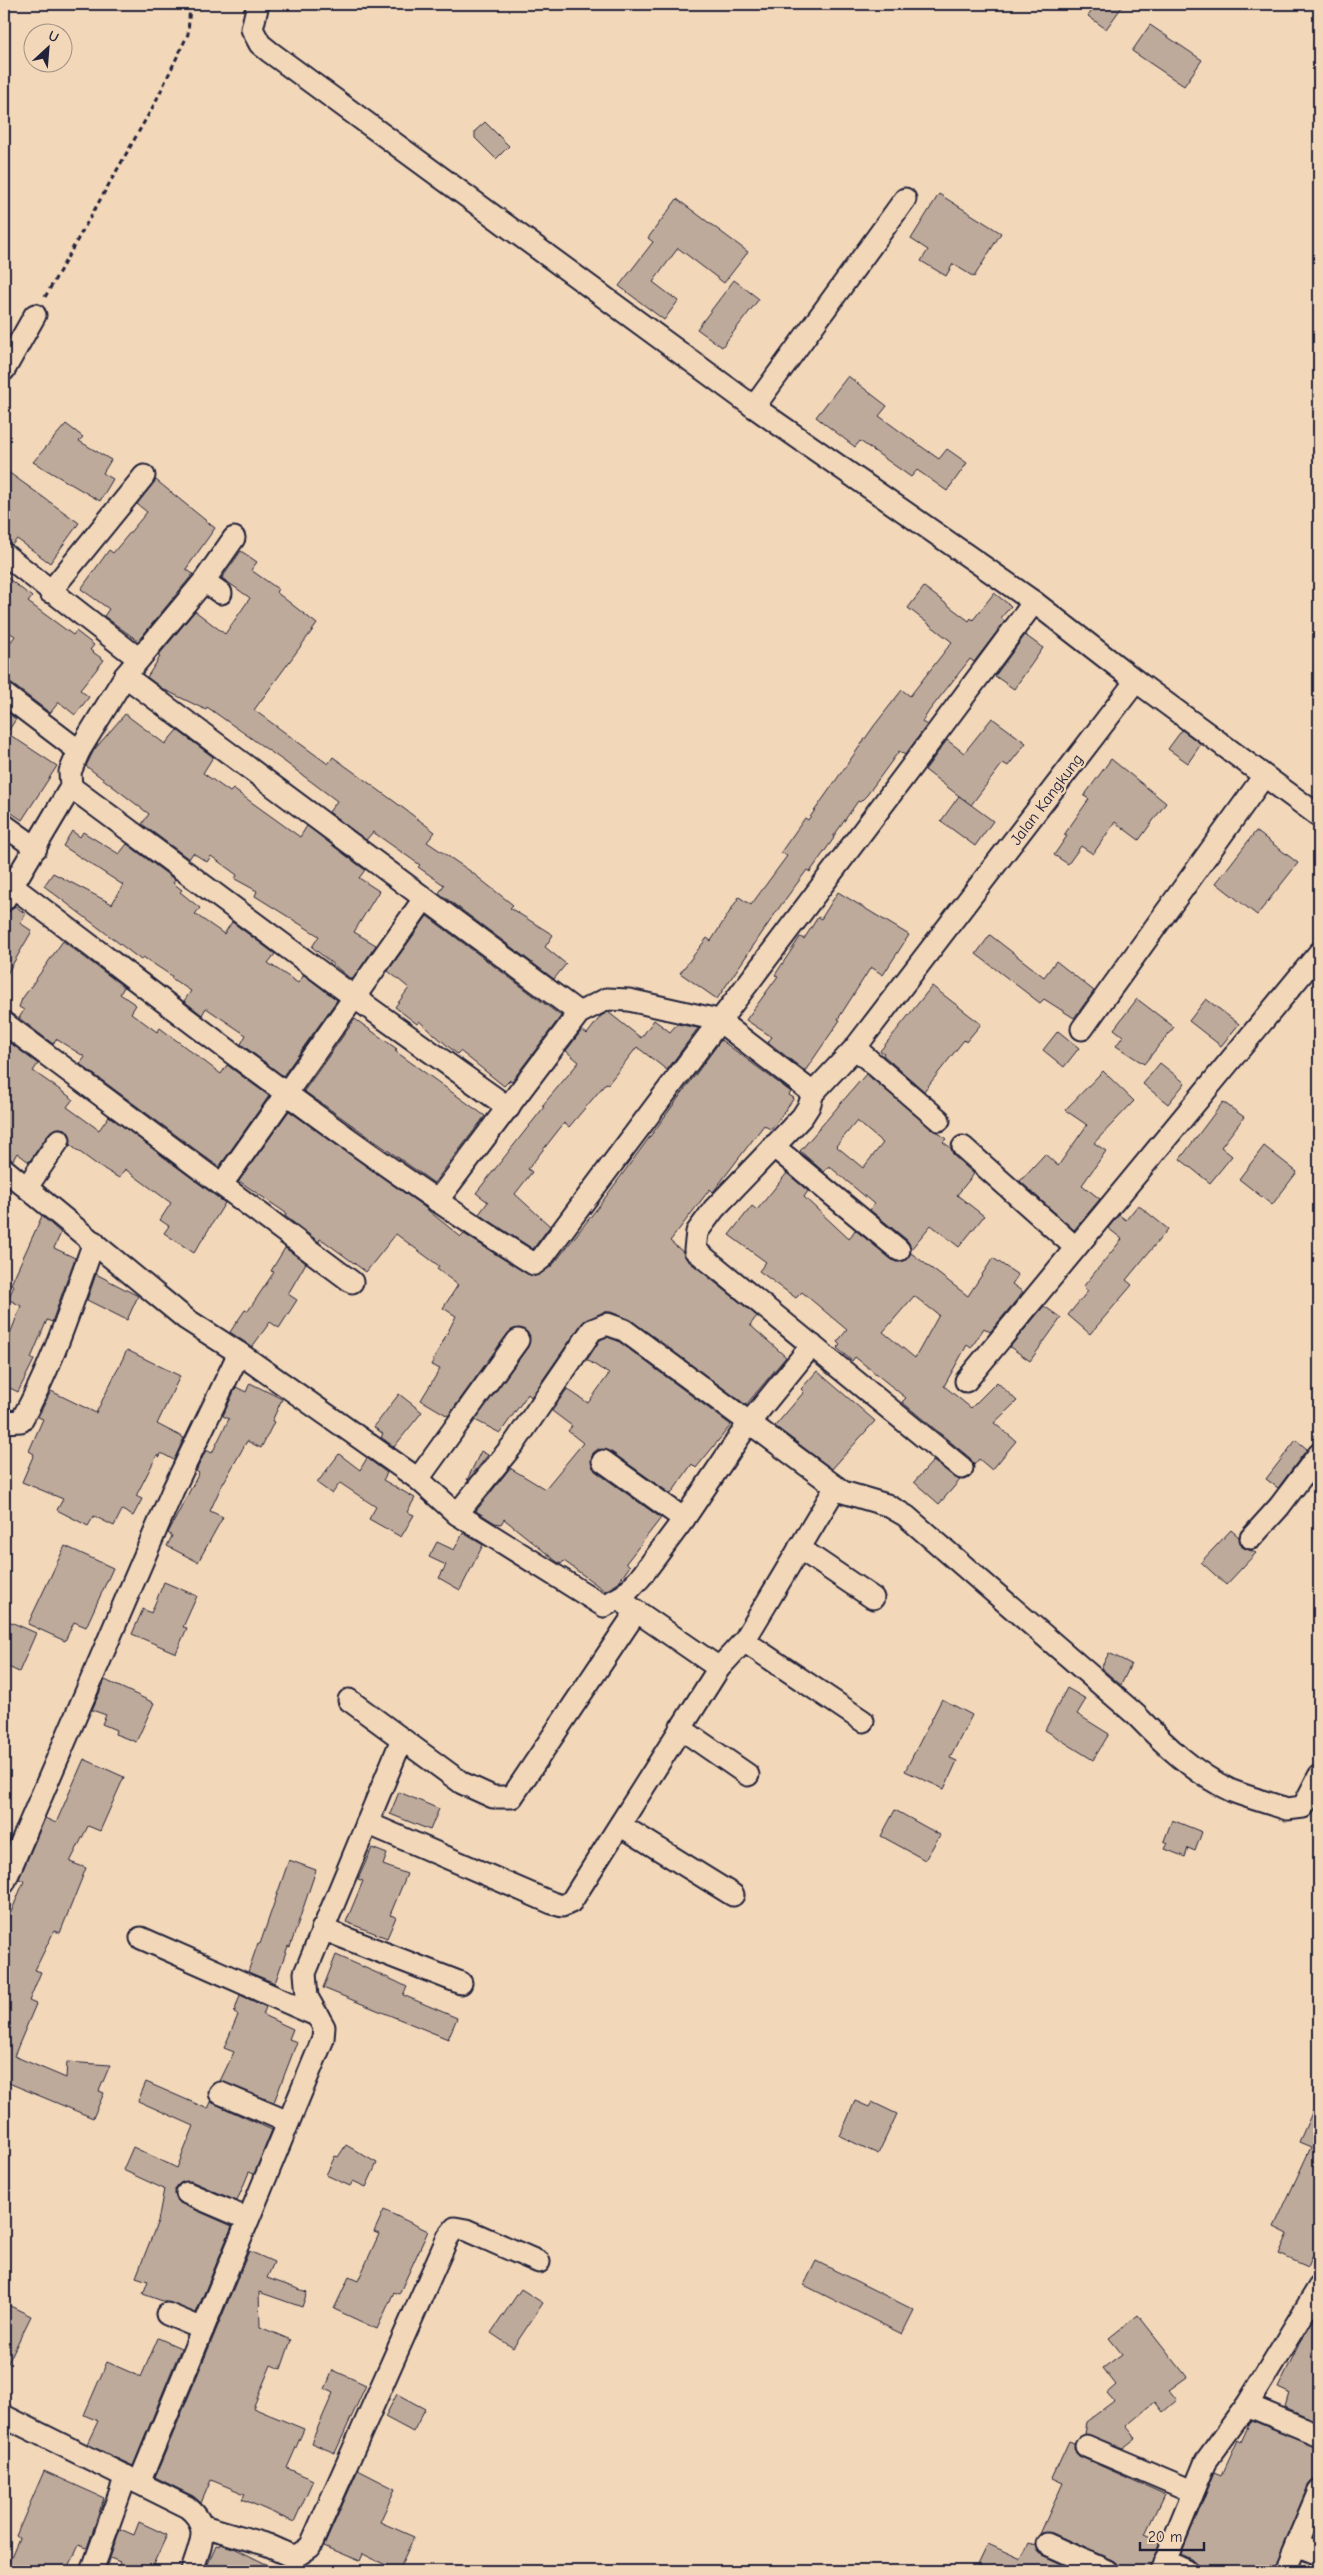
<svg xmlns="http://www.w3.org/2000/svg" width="1323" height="2575" font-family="'Comic Neue',sans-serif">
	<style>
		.building { fill: #beaa9a; stroke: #22223b; fill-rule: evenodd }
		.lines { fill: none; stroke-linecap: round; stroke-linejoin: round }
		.minor-casing { stroke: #22223b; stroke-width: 25 }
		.path { stroke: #22223b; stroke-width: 3; stroke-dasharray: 5 4; stroke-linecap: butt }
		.minor { stroke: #f2d7b9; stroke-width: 21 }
		.labels { text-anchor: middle; stroke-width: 4.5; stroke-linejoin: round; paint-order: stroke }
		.street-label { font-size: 16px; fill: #22223b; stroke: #f2d7b9 }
	</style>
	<rect width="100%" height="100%" fill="#f2d7b9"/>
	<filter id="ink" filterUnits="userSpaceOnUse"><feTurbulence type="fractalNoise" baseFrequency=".02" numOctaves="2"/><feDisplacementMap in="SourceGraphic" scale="10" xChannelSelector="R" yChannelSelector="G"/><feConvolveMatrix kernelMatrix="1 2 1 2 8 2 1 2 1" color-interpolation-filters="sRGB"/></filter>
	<g filter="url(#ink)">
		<g class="building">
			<path d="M1097 4H1124L1106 29 1088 16Z"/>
			<path d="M1150 25 1202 60 1184 86 1132 51Z"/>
			<path d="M485 122 509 146 496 159 475 138V131Z"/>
			<path d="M939 194 1001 233 974 277 953 264 946 276 921 261 928 250 911 239Z"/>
			<path d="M677 199 748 252 724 283 678 248 653 282 678 301 664 320 619 286 653 242 648 238Z"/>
			<path d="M734 280 759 299 722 347 697 329Z"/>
			<path d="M848 376 887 406 879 416 912 440 939 459 947 449 967 463 947 491 917 470 911 477 860 441 855 447 816 417Z"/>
			<path d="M66 424 83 437 79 441 111 460 103 473 113 479 100 501 33 462Z"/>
			<path d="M4 469 79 523 50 563 17 539 12 545 4 542Z"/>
			<path d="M156 480 215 528 186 569 193 574 138 641 104 616 109 609 81 589 109 550 113 553 147 512 137 504Z"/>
			<path d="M241 551 257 562 251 570 278 589 276 592 317 624 254 710 328 764 333 757 395 802 435 832 427 842 470 871 513 905 510 908 553 935 545 947 566 964 554 979 439 893 444 885 418 867 420 865 373 832 366 840 329 812 337 801 285 762 207 707 206 710 163 689 147 677 160 657 158 656 195 611 225 634 250 598 222 578Z"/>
			<path d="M4 575 32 597 28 602 73 635 76 631 94 645 90 650 104 660 80 690 89 697 75 715 59 702 50 713 12 684 4 682V651L15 636 4 629Z"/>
			<path d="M924 587 969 621 971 618 973 620 994 593 1011 606 1001 618 1005 621 974 662 970 659 929 711 922 722 927 725 905 755 899 751 867 795 860 802 858 801 833 837 834 838 810 872 807 870 781 905 717 999 680 973 707 938 711 941 739 897 751 905 787 856 781 852 805 818 808 820 874 726 902 690 910 696 952 642 908 608Z"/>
			<path d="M1025 635 1043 648 1014 689 995 676Z"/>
			<path d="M4 710 16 719 7 733 57 766 22 820 4 808Z"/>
			<path d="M125 714 165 744 177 730 213 757 203 773 230 792 233 789 300 837 307 826 365 870 359 878 379 891 354 932 376 945 352 980 312 947 319 936 255 896 257 891 235 879 237 875 211 856 207 862 193 853 189 859 142 824 149 814 86 766 94 750Z"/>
			<path d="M992 718 1026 743 1008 766 1003 763 971 805 925 770 947 740 964 753Z"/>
			<path d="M1182 730 1201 744 1188 763 1168 749Z"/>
			<path d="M1111 759 1166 803 1139 840 1115 822 1093 854 1081 846 1068 864 1054 855 1067 836 1064 835 1089 799 1084 796Z"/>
			<path d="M959 796 993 821 975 846 941 821Z"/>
			<path d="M72 831 80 837 83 832 119 854 127 844 175 880 173 883 182 890 180 892 200 908 195 914 224 934 232 922 275 954 268 963 298 983 304 975 337 1000 283 1076 241 1044 246 1035 206 1008 202 1015 184 1001 191 991 171 978 172 976 143 957 141 960 44 886 53 873 112 904 123 885 63 846Z"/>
			<path d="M1256 831 1298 863 1257 915 1216 883Z"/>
			<path d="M838 892 909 935 883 975 871 967 838 1019 840 1020 805 1071 768 1042 772 1037 746 1020 778 976 775 975 800 937 804 939 818 917 821 919Z"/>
			<path d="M15 906 26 914 20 923 32 931 4 979V912L7 914Z"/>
			<path d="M427 916 561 1016 512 1081 510 1080 504 1086 460 1051 457 1054 419 1021 417 1024 395 1007 409 988 388 971Z"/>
			<path d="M990 935 1044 977 1056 961 1094 991 1074 1018 1044 999 1040 1003 976 954Z"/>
			<path d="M63 941 124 987 120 994 136 1005 131 1013 157 1032 160 1028 221 1074 227 1065 269 1096 219 1167 80 1064 85 1057 56 1039 53 1044 19 1018 24 1010 19 1007 22 999Z"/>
			<path d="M932 986 981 1024 966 1042 964 1040 924 1091 883 1055 884 1053 880 1051Z"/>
			<path d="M1137 999 1174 1027 1144 1064 1116 1046 1123 1036 1114 1029Z"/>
			<path d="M1206 999 1239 1024 1221 1046 1189 1021Z"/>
			<path d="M608 1012 641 1038 654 1020 670 1032 677 1024 698 1028 667 1070 637 1047 608 1084 606 1083 569 1127 564 1123 528 1169 532 1172 515 1194 550 1226 533 1249 479 1214 488 1202 476 1193 544 1107 542 1106 579 1062 566 1051 582 1030 587 1034 601 1016Z"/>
			<path d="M355 1019 397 1049 395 1051 485 1116 434 1183 304 1091Z"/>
			<path d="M1058 1031 1079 1048 1064 1067 1043 1050Z"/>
			<path d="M5 1039 38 1064 33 1071 73 1099 67 1107 99 1130 109 1116 225 1203 194 1253 164 1233 169 1226 160 1220 171 1203 125 1169 119 1178 96 1164 70 1145V1135L66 1129 59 1128 49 1133 29 1162 17 1153 13 1160 4 1157Z"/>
			<path d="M721 1040 791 1092 789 1095 794 1098 771 1130 764 1125 713 1192 710 1189 670 1241 683 1252 687 1260 757 1316 750 1325 786 1357 746 1405 631 1320 611 1312H603L582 1323 531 1397 528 1394 500 1433 475 1420 528 1347 530 1335 520 1328 508 1333 448 1416 421 1400 440 1369 431 1365 456 1316 443 1308 458 1285 437 1269 439 1266 396 1234 366 1272 324 1241 320 1239 319 1242 285 1216 286 1213 239 1181 289 1111 419 1203 461 1237 464 1234 527 1274 535 1276 552 1266 599 1206Z"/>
			<path d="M1160 1063 1185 1083 1168 1104 1143 1084Z"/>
			<path d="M1103 1071 1134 1101 1094 1143 1106 1151 1082 1185 1100 1199 1074 1230 1020 1181 1045 1154 1058 1166 1087 1125 1065 1110Z"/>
			<path d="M866 1074 946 1139 943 1142 951 1148 954 1156 974 1174 957 1195 984 1216 959 1247 931 1225 911 1249 907 1240 870 1210 874 1204 829 1166 824 1172 800 1151ZM857 1121 883 1143 863 1168 836 1146Z"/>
			<path d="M1223 1102 1244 1117 1221 1147 1232 1156 1210 1183 1180 1159Z"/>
			<path d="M1264 1146 1297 1172 1272 1205 1239 1179Z"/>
			<path d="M787 1173 808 1191 804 1197 849 1239 855 1230 896 1262 904 1261 911 1253 968 1296 993 1258 1018 1275 1012 1284 1023 1292 990 1332 984 1328 971 1348 967 1345 944 1386 971 1408 997 1382 1017 1401 994 1423 1016 1441 992 1470 979 1459 974 1465 970 1458 902 1402 906 1398 855 1357 852 1361 837 1348 840 1345 837 1342 847 1330 802 1292 796 1298 759 1271 766 1262 729 1235 752 1206 757 1210ZM914 1296 939 1315 915 1358 883 1332Z"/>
			<path d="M1138 1205 1168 1229 1126 1280 1132 1285 1090 1334 1068 1315 1088 1291 1083 1287 1122 1239 1108 1228 1119 1215 1126 1220Z"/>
			<path d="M42 1216 61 1233 54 1248 75 1258 52 1322 47 1320 31 1358 34 1360 18 1392 4 1385V1349L21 1306 8 1299 14 1286 11 1284Z"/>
			<path d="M285 1248 306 1263 288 1294 297 1300 279 1328 270 1322 252 1347 230 1332 245 1310 248 1311 274 1272 271 1271Z"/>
			<path d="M96 1274 138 1296 127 1320 87 1300Z"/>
			<path d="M1044 1306 1061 1318 1030 1361 1010 1347Z"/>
			<path d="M607 1337 618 1341 731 1425 696 1468 692 1464 671 1494 610 1451 598 1449 593 1453 591 1460 595 1471 661 1518 626 1563 630 1566 617 1584 605 1591 564 1561 561 1564 556 1561 504 1519 501 1524 495 1523 476 1511 510 1468 545 1489 583 1443 568 1431 572 1426 552 1411 567 1389 588 1403 609 1374 587 1360 600 1340Z"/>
			<path d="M127 1350 180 1376 157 1424 184 1438 174 1460 161 1453 160 1457 157 1455 136 1496 142 1499 133 1516 122 1510 114 1526 94 1516 88 1526 57 1510 63 1499 22 1482 34 1454 29 1451 43 1419 38 1417 51 1391 96 1413Z"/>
			<path d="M817 1371 875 1421 832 1469 775 1426 804 1392 801 1389Z"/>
			<path d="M250 1383 282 1399 272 1421 274 1422 261 1448 247 1441 220 1489 210 1511 223 1517 198 1562 167 1546 172 1536 168 1533 199 1473 196 1471 206 1450 212 1453 229 1419 223 1416 236 1387 246 1392Z"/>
			<path d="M399 1394 422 1412 394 1447 381 1437 383 1434 374 1427Z"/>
			<path d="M1296 1440 1307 1449 1278 1488 1266 1479Z"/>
			<path d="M481 1451 488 1455 468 1480H467Z"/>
			<path d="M339 1454 360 1470 367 1458 387 1473 383 1480 415 1498 407 1512 414 1515 401 1537 369 1519 376 1507 340 1483 332 1494 317 1483Z"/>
			<path d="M933 1461 960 1480 939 1504 914 1482Z"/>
			<path d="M1231 1530 1239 1537 1242 1547 1256 1553 1226 1585 1201 1562Z"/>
			<path d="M463 1533 483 1545 460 1590 439 1578 446 1565 429 1557 437 1542 454 1550Z"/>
			<path d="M65 1546 113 1568 86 1627 74 1622 65 1641 28 1624Z"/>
			<path d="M164 1582 197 1596 183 1627 187 1628 176 1653 132 1634 143 1609 151 1613Z"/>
			<path d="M4 1619 36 1633 19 1672 4 1665Z"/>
			<path d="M1109 1653 1131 1664 1121 1685 1101 1668Z"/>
			<path d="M105 1680 154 1703 136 1742 115 1734 116 1730 102 1724 106 1715 92 1710Z"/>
			<path d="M1067 1688 1086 1699 1077 1714 1109 1734 1093 1760 1045 1730Z"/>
			<path d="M942 1699 972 1715 950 1758 957 1761 944 1789 905 1771Z"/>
			<path d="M84 1759 124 1777 100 1831 88 1826 70 1862 86 1868 60 1933 54 1931 35 1970 41 1972 29 2001 36 2004 14 2056 66 2078 67 2062 110 2065 99 2091 104 2093 93 2118 4 2081V1929L24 1881 19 1879 45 1818 56 1823Z"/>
			<path d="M399 1792 439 1809 430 1830 390 1814Z"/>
			<path d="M895 1810 940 1835 925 1860 881 1836Z"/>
			<path d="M1172 1820 1202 1832 1195 1851 1188 1848 1185 1857 1165 1849 1168 1843 1164 1841Z"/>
			<path d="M372 1848 387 1854 383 1865 407 1874 390 1915 396 1917 387 1938 346 1922 363 1881 358 1879Z"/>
			<path d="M289 1860 316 1870 290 1947 288 1946 275 1983 248 1972 258 1943 260 1944Z"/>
			<path d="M336 1955 395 1981 407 1987 403 1995 457 2018 448 2039 323 1988Z"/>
			<path d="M240 1995 266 2007 263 2015 293 2029 289 2039 297 2042 274 2102 220 2081 234 2052 224 2048 238 2015 234 2013Z"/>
			<path d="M146 2082 208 2109 211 2102 272 2130 254 2174 249 2172 237 2201 191 2181 180 2183 175 2189 177 2200 182 2204 232 2226 196 2313 143 2294 148 2281 136 2277 158 2221 164 2189 123 2170 133 2147 177 2168 194 2126 138 2101Z"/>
			<path d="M1319 2097V2241L1308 2267 1279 2254 1288 2234 1274 2227 1311 2147 1299 2142Z"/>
			<path d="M855 2101 869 2107 872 2102 897 2114 878 2154 840 2136Z"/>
			<path d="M346 2145 377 2163 366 2187 353 2181 350 2186 326 2175 335 2156 338 2157Z"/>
			<path d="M384 2210 428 2231 399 2294 394 2292 377 2329 334 2309 349 2277 358 2281 379 2234 374 2232Z"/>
			<path d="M249 2251 274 2262 267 2278 307 2292 302 2307 259 2292 260 2327 291 2340 281 2369 271 2365 253 2408 304 2429 287 2468 313 2480 294 2522 242 2499 245 2494 211 2480 201 2503 193 2496 155 2477Z"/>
			<path d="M816 2261 914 2310 902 2334 804 2285Z"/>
			<path d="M521 2289 543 2303 513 2348 491 2333Z"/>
			<path d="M4 2303 31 2316 4 2371Z"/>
			<path d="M1319 2311V2422L1285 2407 1289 2393 1278 2388 1299 2344Z"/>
			<path d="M1138 2315 1187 2377 1169 2390 1177 2400 1163 2412 1155 2402 1126 2426 1136 2438 1123 2448 1084 2434 1086 2422 1114 2401 1107 2393 1116 2385 1103 2368 1122 2354 1109 2338Z"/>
			<path d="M158 2338 181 2348 133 2466 87 2444 98 2421 84 2415 107 2362 141 2377Z"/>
			<path d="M333 2370 366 2385 335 2453 311 2443 333 2393 325 2389Z"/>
			<path d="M397 2394 425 2409 413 2432 385 2417Z"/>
			<path d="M1251 2420 1319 2447V2479L1312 2481 1308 2486 1273 2571H1199L1197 2564 1192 2559 1181 2554 1215 2472 1222 2475 1238 2440 1241 2442Z"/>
			<path d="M1069 2441 1074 2443 1076 2453 1081 2457 1164 2494 1145 2534 1160 2541 1149 2571H1119L1117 2564 1112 2560 1052 2533 1040 2534 1063 2483 1052 2478Z"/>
			<path d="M358 2470 395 2489 380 2522 414 2537 398 2571 363 2554 360 2561 324 2546Z"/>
			<path d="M44 2471 104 2498 87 2548 79 2545 67 2571H5L19 2538 16 2536Z"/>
			<path d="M139 2522 167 2535 150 2571H116L120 2562 110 2558 120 2529 134 2535Z"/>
			<path d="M1319 2522V2541L1313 2538Z"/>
			<path d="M1029 2543 1035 2545 1042 2555 1077 2571H992L978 2565 988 2544 1021 2559Z"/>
			<path d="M220 2544 236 2549 280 2571H205L216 2545 219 2546Z"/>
		</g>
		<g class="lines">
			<defs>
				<g id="minor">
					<path d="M258 4 252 29 260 44 270 52 754 407 1034 602 1136 681 1319 816"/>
					<path d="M4 370 35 315"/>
					<path d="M754 407 905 199"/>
					<path d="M4 554 139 659"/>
					<path d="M204 581 221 593"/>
					<path d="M50 592 144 476"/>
					<path d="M125 676 579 1013"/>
					<path d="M4 694 79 751"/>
					<path d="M71 787 354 997 509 1108"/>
					<path d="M4 825 36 848"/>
					<path d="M12 886C183 1015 352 1150 534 1264L542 1258C705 1038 872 822 1034 602"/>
					<path d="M4 900 71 787 70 772 79 751 125 676 204 581 234 538"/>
					<path d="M4 1023 352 1282"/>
					<path d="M1082 1029 1264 776"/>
					<path d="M855 1048 939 1120"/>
					<path d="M773 1146 899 1250"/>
					<path d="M963 1147 1075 1247"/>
					<path d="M4 1169 186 1319 239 1353 418 1479 457 1514 604 1606 624 1595 640 1578 684 1519 748 1424 812 1345"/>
					<path d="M222 1184 424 899"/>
					<path d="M27 1187 59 1140"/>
					<path d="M437 1201 579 1013 607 999 629 1000 718 1020 813 1093"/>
					<path d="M966 1381 1319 953"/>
					<path d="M4 1422 21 1421C53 1365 72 1303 94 1242"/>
					<path d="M603 1461 684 1519"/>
					<path d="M962 1468 695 1250 697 1232 714 1209 802 1117 809 1106 813 1093 855 1048 1136 681"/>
					<path d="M418 1479 518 1340"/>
					<path d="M457 1514 516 1441 592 1330 607 1324 624 1330 843 1492 887 1505 906 1516 1136 1715C1164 1744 1195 1774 1232 1791 1250 1798 1269 1803 1287 1809L1303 1807 1319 1776"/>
					<path d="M1251 1538 1279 1507 1319 1454"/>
					<path d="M799 1548 873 1598"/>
					<path d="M626 1604 719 1668 744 1641 863 1721"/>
					<path d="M744 1641 836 1487"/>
					<path d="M349 1700 462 1783 493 1797H512L636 1612"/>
					<path d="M680 1728 748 1775"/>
					<path d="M367 1823 552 1903 562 1906 571 1902 719 1668"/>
					<path d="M620 1825 733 1895"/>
					<path d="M4 1883 173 1490 239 1353"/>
					<path d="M322 1929 461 1983"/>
					<path d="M141 1938 318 2016"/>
					<path d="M220 2093 288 2122"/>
					<path d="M187 2193 248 2219"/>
					<path d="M167 2314 203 2329"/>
					<path d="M1247 2405 1319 2435"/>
					<path d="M4 2416 187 2507C212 2526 200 2545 192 2571"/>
					<path d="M1086 2446 1192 2491"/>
					<path d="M139 2483 323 2039 324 2027 307 1997 305 1973 402 1739"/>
					<path d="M203 2526 268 2545 295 2557 310 2547 448 2237 455 2228 466 2230 539 2262"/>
					<path d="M1047 2544 1107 2571"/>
					<path d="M1296 2545 1319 2554"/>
					<path d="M1165 2561 1187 2571"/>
					<path d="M92 2571 126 2476"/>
					<path d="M1161 2571 1206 2461 1247 2405 1319 2287"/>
					<path d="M1285 2571 1319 2491"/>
				</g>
			</defs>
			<use href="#minor" class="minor-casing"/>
			<path class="path" d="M45 297 155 103 188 34 190 4"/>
			<use href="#minor" class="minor"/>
		</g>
	</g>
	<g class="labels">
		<g class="street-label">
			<text transform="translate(1046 799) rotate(-53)" y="6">Jalan Kangkung</text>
		</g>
	</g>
	<rect width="1323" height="2575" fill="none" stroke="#f2d7b9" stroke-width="20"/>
	<rect x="10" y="10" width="1303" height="2555" fill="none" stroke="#22223b" stroke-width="2" filter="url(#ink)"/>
	<g transform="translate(48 48) rotate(26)"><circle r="24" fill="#f2d7b9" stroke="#9f8f87"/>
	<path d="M0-4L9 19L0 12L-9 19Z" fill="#22223b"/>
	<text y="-8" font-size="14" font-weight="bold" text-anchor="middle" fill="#22223b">U</text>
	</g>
	<path d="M1140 2542v8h64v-8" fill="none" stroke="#22223b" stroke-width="2.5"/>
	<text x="1148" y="2542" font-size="15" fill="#22223b" stroke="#f2d7b9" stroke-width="4" paint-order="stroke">20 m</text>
</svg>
